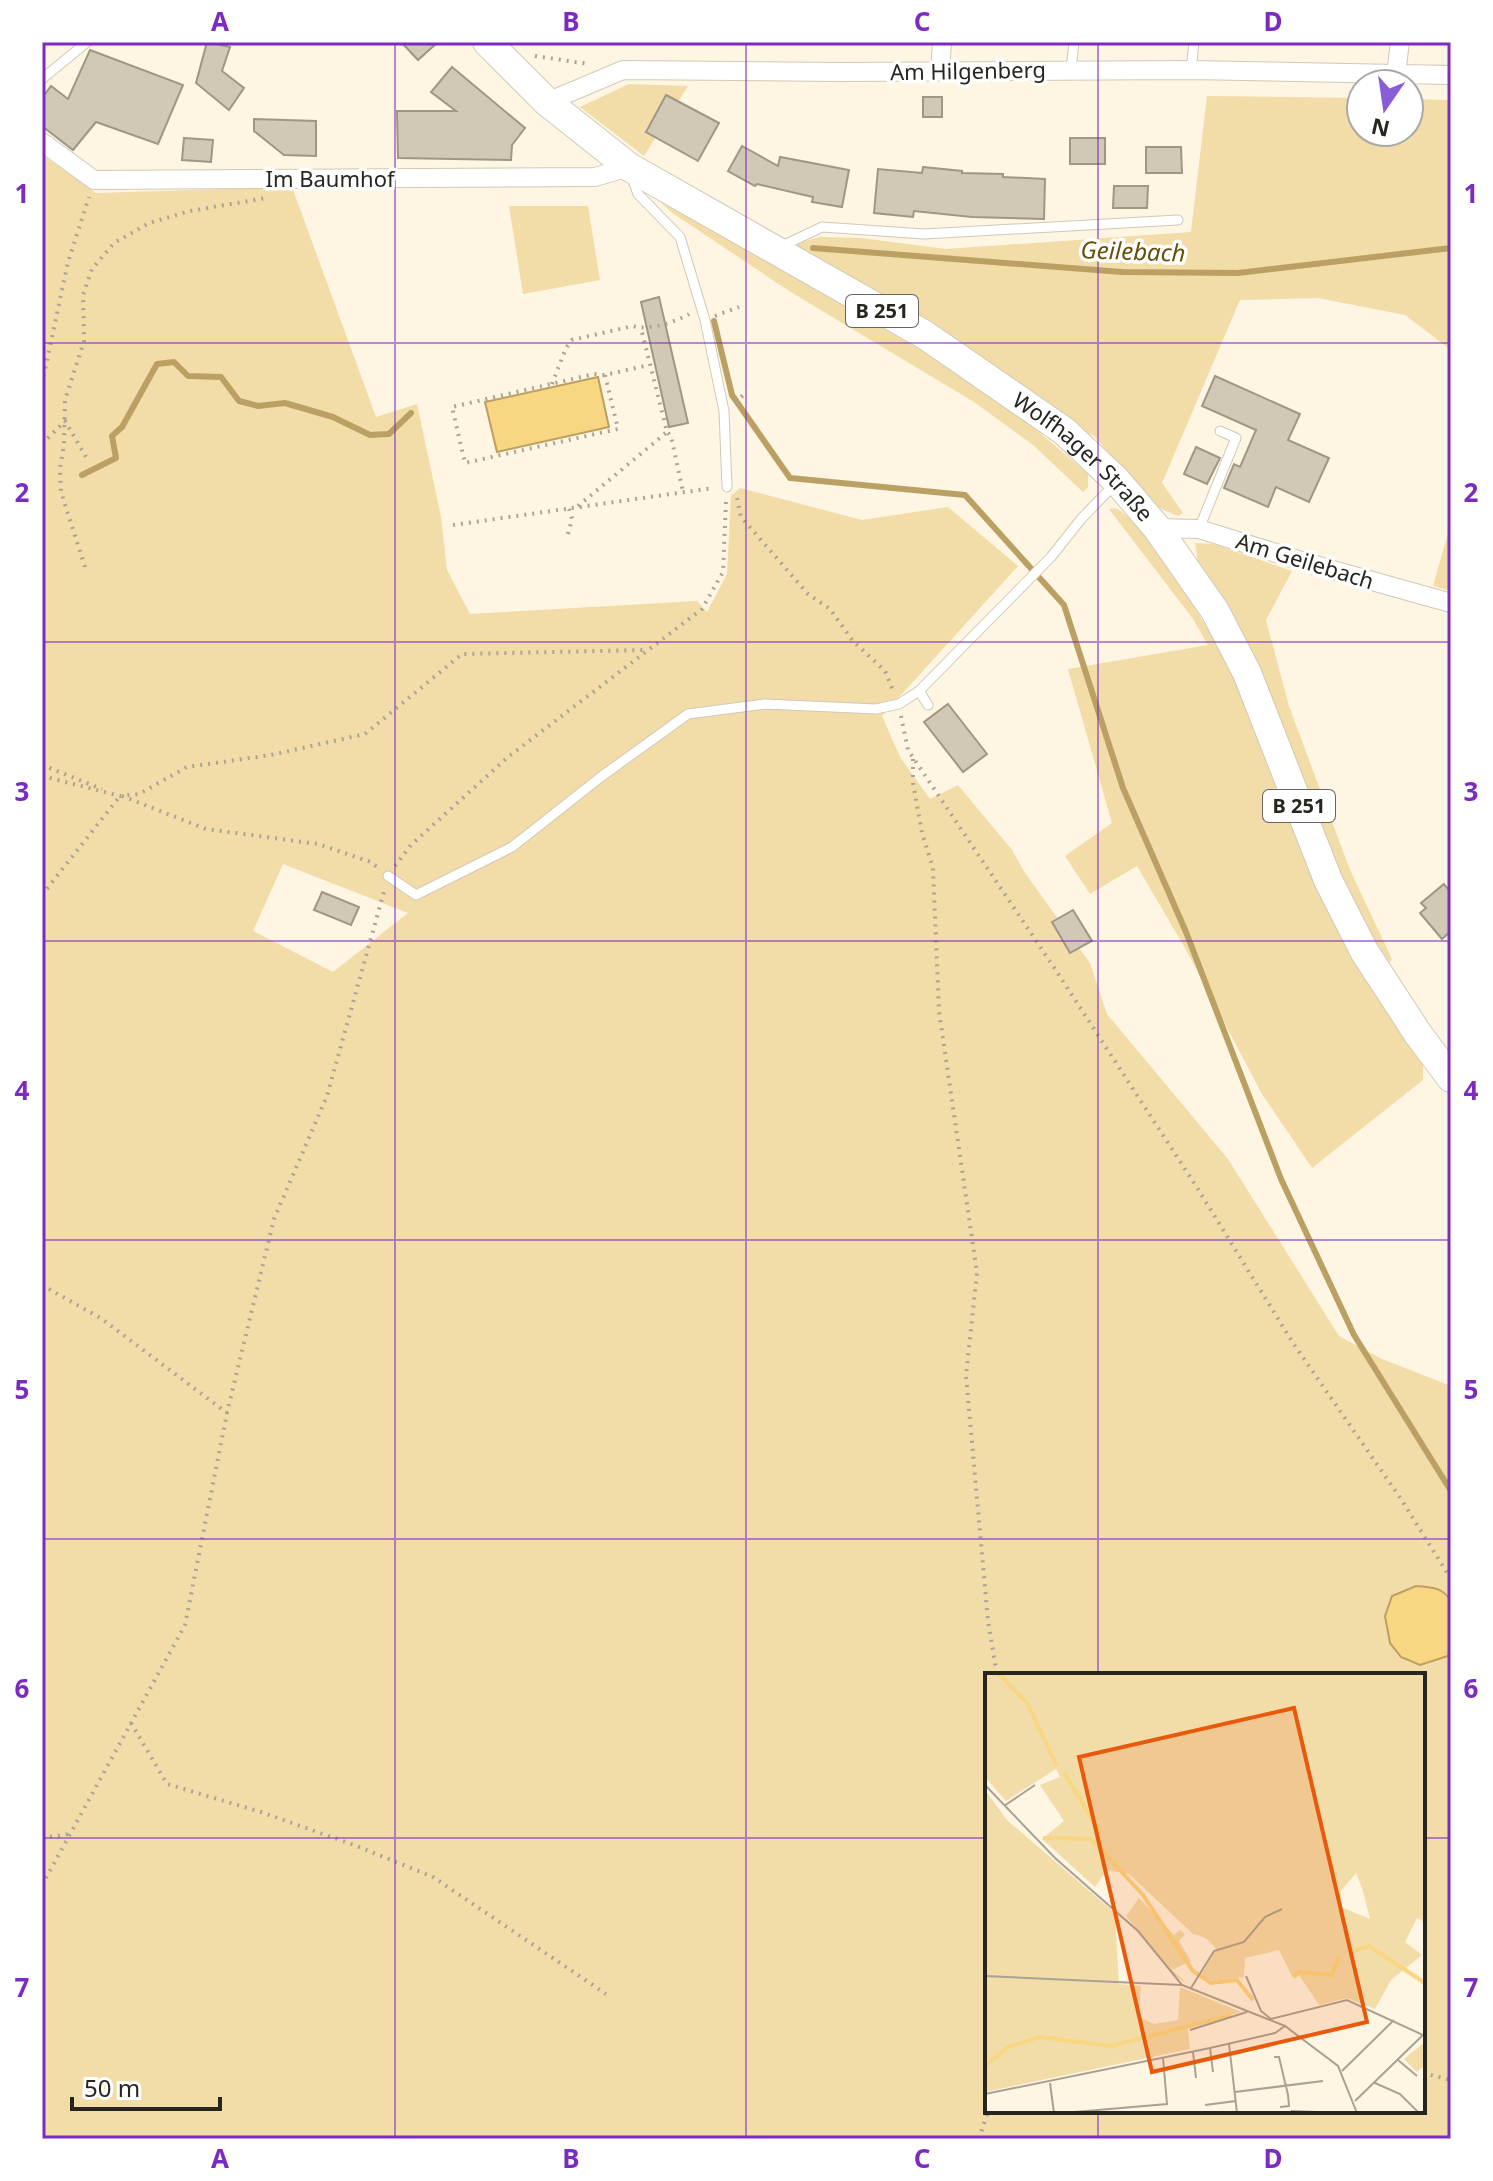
<svg xmlns="http://www.w3.org/2000/svg" width="1493" height="2181" font-family="'Noto Sans',sans-serif">
	<style>
		.green { fill: #f2dca8; fill-rule: evenodd }
		.water { fill: #f9d681; stroke: #baa163; stroke-width: 2 }
		.lines { fill: none; stroke-linecap: round; stroke-linejoin: round }
		.stream { stroke: #baa163; stroke-width: 6 }
		.building { fill: #d1c9b6; stroke: #9f9785; stroke-width: 2 }
		.lane-casing { stroke: #d1c9b6; stroke-width: 11 }
		.street-casing { stroke: #d1c9b6; stroke-width: 20 }
		.primary-casing { stroke: #d1c9b6; stroke-width: 30 }
		.path { stroke: #aba496; stroke-width: 4; stroke-dasharray: 2 6; stroke-linecap: butt }
		.lane { stroke: #fff; stroke-width: 9 }
		.street { stroke: #fff; stroke-width: 18 }
		.primary { stroke: #fff; stroke-width: 28 }
		.grid { fill: none; stroke: #7b2cbf; stroke-width: 2; stroke-opacity: 0.55 }
		.labels { text-anchor: middle; stroke-width: 7; stroke-linejoin: round; paint-order: stroke }
		.shield { fill: #fff; stroke: #686662; stroke-width: 2 }
		.shield-label { font-size: 20px; font-weight: bold; fill: #28251e }
		.street-label { font-size: 22px; fill: #28251e; stroke: #fff }
		.water-label { font-size: 24px; font-style: italic; fill: #664f0b; stroke: #fff }
		.inset-river { fill: none; stroke: #f9d681; stroke-width: 4 }
		.inset-road { fill: none; stroke: #a8a294; stroke-width: 2 }
		.view { fill: #e8590c; fill-opacity: 0.15; stroke: #e8590c; stroke-width: 4 }
		.inset-edge { fill: none; stroke: #28251e; stroke-width: 4 }
		.neatline { fill: none; stroke: #7b2cbf; stroke-width: 3 }
		.grid-label { font-size: 26px; text-anchor: middle; font-weight: bold; fill: #7b2cbf }
	</style>
	<rect width="100%" height="100%" fill="#fef5e2"/>
	<g class="green">
		<path d="M629 84 688 86 644 156 580 107Z"/>
		<path d="M1207 96 1361 98V132H1409V99L1451 100V350L1405 315 1318 298 1240 300 1162 483 1183 513 1178 516 1159 508 1093 435 1083 433C1032 394 983 354 928 323 884 297 834 277 796 244L819 237 861 238 946 249 1191 232Z"/>
		<path d="M42 155 96 193 292 187 376 417 417 404 441 517 447 570 470 614 697 601 707 612 727 574 731 496 740 488 862 520 948 507 1018 566 882 716 900 757 930 799 958 785 1012 850 1025 873 1090 963 1107 1014 1228 1159 1339 1336 1382 1359 1451 1386V2139H42ZM283 864 408 913 333 972 253 931ZM987 1675H1423V2111H987Z"/>
		<path d="M647 189C760 255 875 317 983 390 1020 415 1054 445 1088 474V487L1083 492 1033 445 974 402 789 291 671 212Z"/>
		<path d="M509 206H588L600 280 523 294Z"/>
		<path d="M1115 508C1148 522 1212 636 1231 670L1423 1066V1080L1312 1168 1262 1094 1185 948 1137 866 1090 894 1065 856 1112 823 1068 669 1208 645 1193 619 1109 509Z"/>
		<path d="M1451 523V591L1433 586Z"/>
		<path d="M1195 543 1214 544 1292 571 1266 620 1289 706 1350 870 1392 959 1390 962 1381 955 1361 920 1198 563Z"/>
	</g>
	<g class="water">
		<path d="M598 377 609 427 497 452 485 402Z"/>
		<path d="M1416 1586C1431 1587 1444 1587 1451 1602V1655L1420 1665 1401 1657 1390 1643 1385 1616 1392 1596Z"/>
	</g>
	<g class="lines">
		<g class="stream">
			<path d="M813 248 1122 272 1238 273 1451 248"/>
			<path d="M714 321 732 395 790 478 965 495 1064 605 1123 788 1186 932 1281 1179 1354 1335 1451 1491"/>
			<path d="M82 475 116 458 112 436 122 427 157 364 174 362 188 376 221 377 239 401 258 406 285 403 333 417 370 435 389 434 411 413"/>
		</g>
	</g>
	<g class="building">
		<path d="M207 42 230 47 222 71 244 88 229 110 196 83Z"/>
		<path d="M401 42H438L418 60Z"/>
		<path d="M90 50 183 85 158 144 96 122 73 150 42 126V98L51 86 68 99Z"/>
		<path d="M452 67 525 128 512 145 511 160 398 158 397 111H456L431 92Z"/>
		<path d="M666 95 719 123 698 161 646 132Z"/>
		<rect x="923" y="97" width="19" height="20"/>
		<path d="M254 119 316 121V156L284 155 254 131Z"/>
		<path d="M184 138 213 140 211 162 182 160Z"/>
		<rect x="1070" y="138" width="35" height="26"/>
		<path d="M742 146 778 166 780 157 849 170 842 207 812 202 813 197 757 184 755 186 728 171Z"/>
		<path d="M1146 147H1181L1182 173H1146Z"/>
		<path d="M923 167 962 171V173L1003 174V177L1045 179 1044 219 972 217 914 211 913 217 874 213 878 169 922 173Z"/>
		<path d="M1114 186H1148L1147 208H1113Z"/>
		<path d="M659 297 688 423 669 427 641 302Z"/>
		<path d="M1215 376 1300 414 1288 440 1329 458 1309 502 1276 487 1268 507 1224 488 1234 464 1240 467 1256 430 1202 406Z"/>
		<path d="M1196 447 1220 458 1207 484 1184 474Z"/>
		<path d="M948 704 987 754 963 772 924 722Z"/>
		<path d="M1444 884 1451 893V931L1442 939 1420 913 1426 908 1421 903Z"/>
		<path d="M322 892 359 907 351 925 314 910Z"/>
		<path d="M1073 910 1092 941 1070 953 1052 922Z"/>
	</g>
	<g class="lines">
		<defs>
			<g id="lane">
				<path d="M1071 70 1074 42"/>
				<path d="M1191 70 1194 42"/>
				<path d="M42 79 87 42"/>
				<path d="M632 178 638 194 680 237 705 320 724 411 727 487"/>
				<path d="M780 247 822 227 924 234 1178 220"/>
				<path d="M1199 529 1236 438 1220 431"/>
				<path d="M919 691 928 705"/>
				<path d="M388 876 416 895 512 847 602 776 688 714 765 704 876 709 899 704 919 691 1051 557 1082 518 1115 484"/>
			</g>
			<g id="street">
				<path d="M940 70 942 42"/>
				<path d="M1396 74 1400 42"/>
				<path d="M547 102 623 70 841 72 1191 70 1451 75"/>
				<path d="M42 142 94 180 595 177 629 167"/>
				<path d="M1157 528 1199 529 1311 564 1451 603"/>
			</g>
			<g id="primary">
				<path id="s1" d="M487 42 547 102 629 167 925 335 1064 431 1117 481 1157 528 1215 611 1247 673 1328 880 1364 951 1418 1034 1451 1078"/>
			</g>
		</defs>
		<use href="#lane" class="lane-casing"/>
		<use href="#street" class="street-casing"/>
		<use href="#primary" class="primary-casing"/>
		<g class="path">
			<path d="M535 56 589 64"/>
			<path d="M715 316 739 307"/>
			<path d="M605 375 618 429 465 463 452 407 594 374 605 375 649 365"/>
			<path d="M42 384 68 262 89 197"/>
			<path d="M552 384 566 348 572 340 633 326C649 331 675 322 689 314"/>
			<path d="M735 402 746 393"/>
			<path d="M668 433 671 436 683 492"/>
			<path d="M42 444 65 421 89 462"/>
			<path d="M737 498 741 517 808 594 830 609 852 640 885 671 894 693"/>
			<path d="M578 506 667 432 641 328"/>
			<path d="M453 525 713 488"/>
			<path d="M568 534 572 519 569 508"/>
			<path d="M85 567 61 492 60 469 64 444 65 400 84 341 83 295 92 269 114 243 149 223 190 211 266 198"/>
			<path d="M901 716 908 750 1055 969 1196 1186 1293 1343 1401 1499 1451 1579"/>
			<path d="M913 759V783L922 833 933 868 939 1011 977 1273 966 1376 988 1621 997 1675"/>
			<path d="M42 765 102 789"/>
			<path d="M42 776 120 796 139 794 187 767 271 755 365 734 462 654 645 650"/>
			<path d="M122 796 206 829 318 844 371 862 377 867"/>
			<path d="M395 866 411 845 508 757 702 609 723 572 726 501"/>
			<path d="M42 895 120 796"/>
			<path d="M42 1285 102 1319 227 1413"/>
			<path d="M131 1723 167 1784 261 1812 354 1845 433 1877 606 1994"/>
			<path d="M42 1838 70 1834"/>
			<path d="M42 1885 185 1625 227 1413 274 1219 327 1096 385 888"/>
			<path d="M1423 2073 1451 2080"/>
			<path d="M979 2139 988 2111"/>
		</g>
		<use href="#lane" class="lane"/>
		<use href="#street" class="street"/>
		<use href="#primary" class="primary"/>
	</g>
	<path class="grid" d="M395 42V2139M746 42V2139M1098 42V1675M42 343H1451M42 642H1451M42 941H1451M42 1240H1451M42 1539H1451M42 1838H987M1423 1838H1451M1098 2111V2139"/>
	<g class="labels">
		<g class="shield">
			<rect x="846" y="295" width="72" height="32" rx="6"/>
			<rect x="1263" y="790" width="72" height="32" rx="6"/>
		</g>
		<g class="shield-label">
			<text x="882" y="318">B 251</text>
			<text x="1299" y="813">B 251</text>
		</g>
		<g class="street-label">
			<text transform="translate(968 71) rotate(-1)" y="8">Am Hilgenberg</text>
			<text x="330" y="187">Im Baumhof</text>
			<text dy="8" stroke="none"><textPath href="#s1" startOffset="730">Wolfhager Straße</textPath></text>
			<text transform="translate(1305 561) rotate(17)" y="8">Am Geilebach</text>
		</g>
		<g class="water-label">
			<text transform="translate(1133 252) rotate(2)" y="8">Geilebach</text>
		</g>
	</g>
	<g transform="translate(985 1673)">
		<rect width="440" height="440" fill="#fef5e2"/>
		<path d="M0 0H440V249L432 245 420 269 437 282 406 307 390 336 362 325 334 332 314 302 308 305 294 277 260 285 259 304 228 308 216 302 231 276 221 265 208 261 144 201 122 197 110 214 57 166 79 148 55 112 75 104 71 96 21 128 0 104ZM371 200 378 218 385 246 356 234V218ZM0 117 22 147 130 240 134 311 156 313 154 344 169 351 193 347 195 314 256 339 203 356 205 376 0 419ZM154 225 189 262 195 257 200 261 194 268 206 288 187 297 205 313 188 301 141 243ZM440 369V392L432 399 419 386Z" fill="#f2dca8" fill-rule="evenodd"/>
		<path class="inset-river" d="M13 0 42 30 72 93M79 99 115 160M58 165 106 166 158 222 208 298 226 310 252 307 268 327M365 279 384 273 440 310M309 304 314 299 347 302 354 284M0 393 23 374 55 364 126 373 246 342"/>
		<path class="inset-road" d="M0 112 70 185 153 258 197 312 300 353 353 393 372 440M19 133 50 112M0 303 197 312M261 303 276 338 286 346 362 327 438 362M206 315 229 278 259 269 280 244 297 236M205 357 262 339M244 371 252 440M225 375 228 399M208 379 211 405M289 384H294L303 422 304 433 295 434M413 387 432 403M357 398 409 347M65 410 69 440M390 410 415 421 434 440M250 419 338 408M0 421 225 375 290 360 300 353M370 428 440 360M220 432 251 428M306 438 356 440M78 440 182 431 178 385"/>
		<path class="view" d="M309 35 382 349 167 399 94 84Z"/>
		<rect width="440" height="440" class="inset-edge"/>
	</g>
	<rect width="1493" height="2181" fill="none" stroke="#ffffff" stroke-width="88"/>
	<g transform="translate(1385 108) rotate(193)"><circle r="38" fill="#ffffff" stroke="#a9a8a5" stroke-width="2"/>
	<path d="M0-6L14 30L0 20L-14 30Z" fill="#895dd7"/>
	<text y="-12" font-size="22" font-weight="bold" text-anchor="middle" fill="#28251e">N</text>
	</g>
	<path d="M72 2097v12h148v-12" fill="none" stroke="#28251e" stroke-width="4"/>
	<text x="84" y="2097" font-size="24" fill="#28251e" stroke="#ffffff" stroke-width="6" paint-order="stroke">50 m</text>
	<rect x="44" y="44" width="1405" height="2093" class="neatline"/>
	<g class="grid-label">
		<text x="220" y="31">A</text>
		<text x="571" y="31">B</text>
		<text x="922" y="31">C</text>
		<text x="1273" y="31">D</text>
		<text x="22" y="203">1</text>
		<text x="1471" y="203">1</text>
		<text x="22" y="502">2</text>
		<text x="1471" y="502">2</text>
		<text x="22" y="801">3</text>
		<text x="1471" y="801">3</text>
		<text x="22" y="1100">4</text>
		<text x="1471" y="1100">4</text>
		<text x="22" y="1399">5</text>
		<text x="1471" y="1399">5</text>
		<text x="22" y="1698">6</text>
		<text x="1471" y="1698">6</text>
		<text x="22" y="1997">7</text>
		<text x="1471" y="1997">7</text>
		<text x="220" y="2168">A</text>
		<text x="571" y="2168">B</text>
		<text x="922" y="2168">C</text>
		<text x="1273" y="2168">D</text>
	</g>
</svg>
